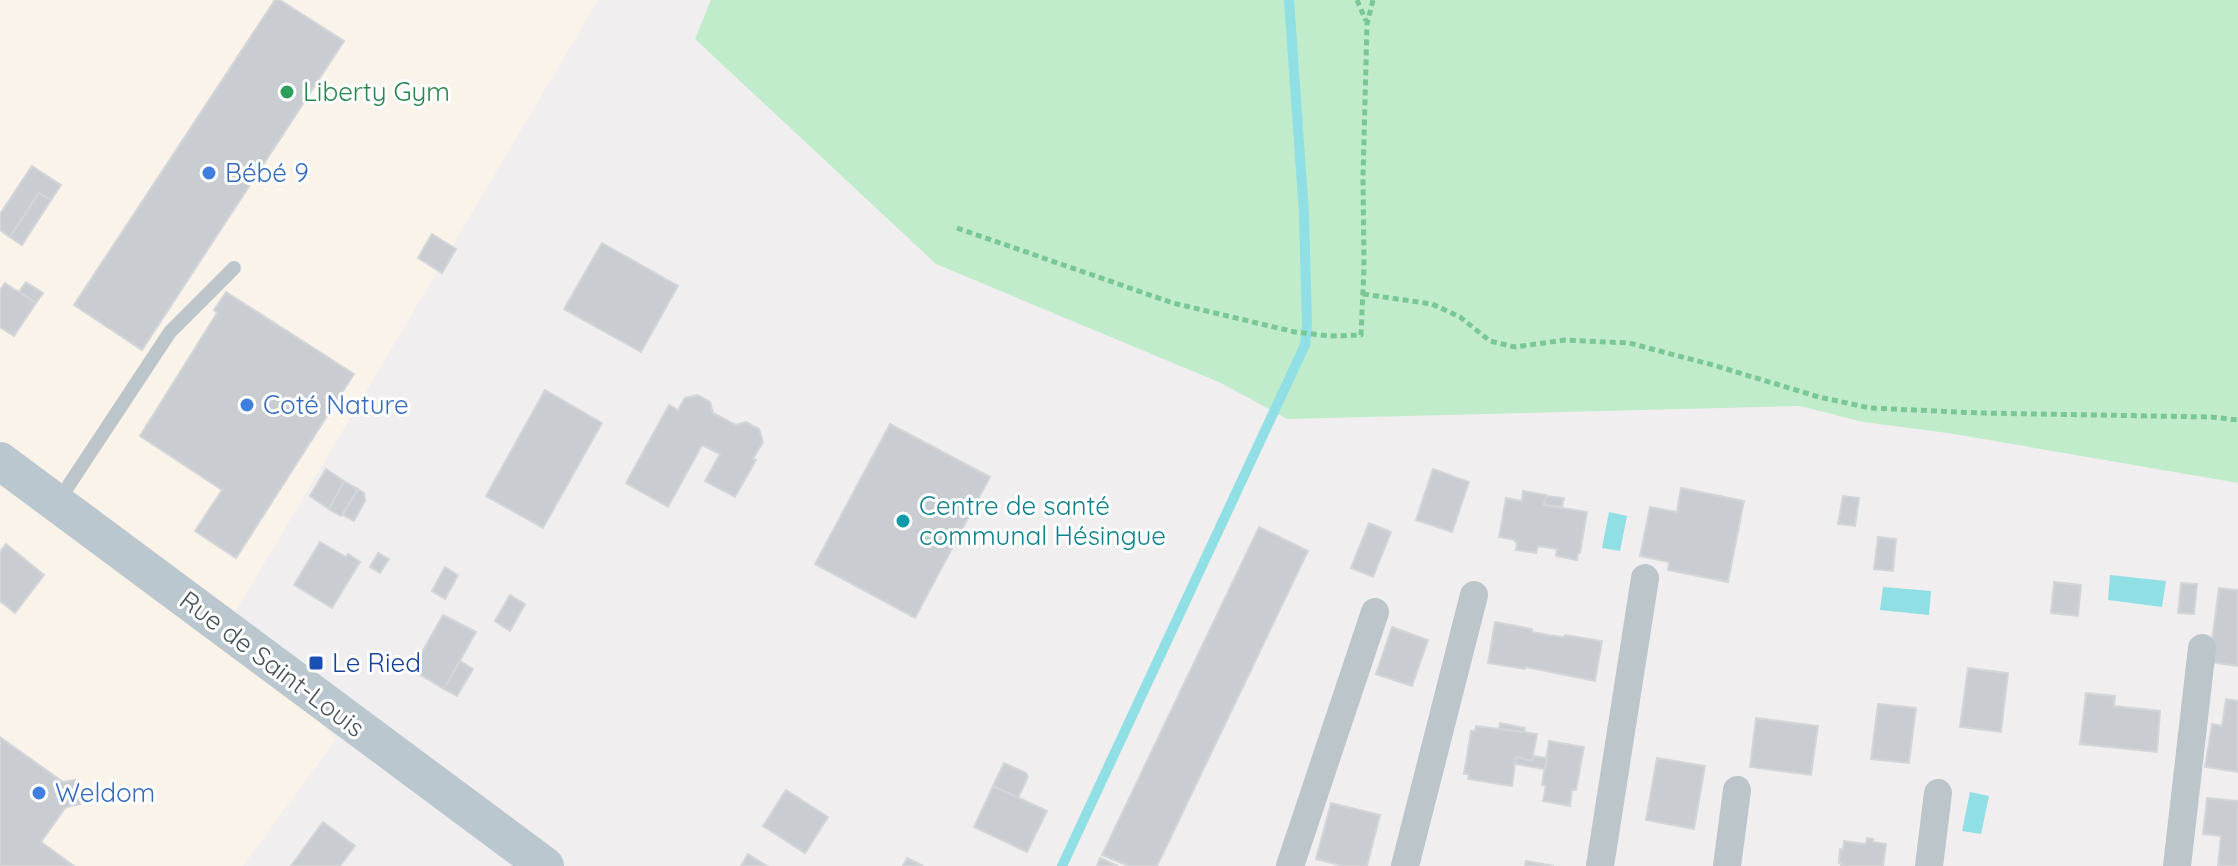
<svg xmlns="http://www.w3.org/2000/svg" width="2238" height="866" font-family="Quicksand,sans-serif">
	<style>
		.commercial { fill: #faf3e9 }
		.green { fill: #c0eccb }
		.water { fill: #90dfe5 }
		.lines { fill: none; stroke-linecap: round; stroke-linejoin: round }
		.stream { stroke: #90dfe5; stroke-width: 10 }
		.building { fill: #c9ccd1; stroke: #d3d6d9; stroke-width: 2 }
		.path { stroke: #7ac796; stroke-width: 5; stroke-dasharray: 6 4; stroke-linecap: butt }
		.lane { stroke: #bbc5ca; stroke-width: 14 }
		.street { stroke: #bbc5ca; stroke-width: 28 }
		.secondary { stroke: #bbc7cf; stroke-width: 38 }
		.leisure-dot { fill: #2e9e5b; stroke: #fff; stroke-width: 3 }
		.shop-dot { fill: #3f7fe0; stroke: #fff; stroke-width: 3 }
		.culture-dot { fill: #0f9aa8; stroke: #fff; stroke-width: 3 }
		.transit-dot { fill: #1a4fb4; stroke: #fff; stroke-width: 3 }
		.labels { text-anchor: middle; stroke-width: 6; stroke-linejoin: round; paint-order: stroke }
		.leisure-label { font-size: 26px; fill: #27864d; stroke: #fff; text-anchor: start }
		.shop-label { font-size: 26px; fill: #366cbe; stroke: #fff; text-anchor: start }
		.culture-label { font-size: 26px; fill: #0d838f; stroke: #fff; text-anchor: start }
		.transit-label { font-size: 26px; fill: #164399; stroke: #fff; text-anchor: start }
		.street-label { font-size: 26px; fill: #48545a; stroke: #fff }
	</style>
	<rect width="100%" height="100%" fill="#f1eeef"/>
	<path class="commercial" d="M0 0H598L227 626 336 739 243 866H0Z"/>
	<path class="green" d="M711 0H2238V483L1948 433 1863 422 1800 406 1287 419 1221 383 936 264 695 39Z"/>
	<g class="water">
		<path d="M1609 512 1627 516 1620 551 1602 548Z"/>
		<path d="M2110 575 2166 581 2162 607 2108 600Z"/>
		<path d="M1883 587 1931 591 1929 615 1880 610Z"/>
		<path d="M1970 792 1989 796 1981 834 1962 831Z"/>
	</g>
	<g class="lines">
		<path class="stream" d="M1062 866 1305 345 1307 323 1304 214 1289 0"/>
	</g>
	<g class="building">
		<path d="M275 0H280L344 41 142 350 74 305Z"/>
		<path d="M32 166 61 185 51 200 39 193 10 237 0 230V214Z"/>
		<path d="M39 193 51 200 22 245 10 237Z"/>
		<path d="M432 234 456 249 442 273 418 258Z"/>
		<path d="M602 243 678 286 641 352 564 309Z"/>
		<path d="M26 282 43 293 36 303 19 292Z"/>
		<path d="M5 283 36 303 14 336 0 327V290Z"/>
		<path d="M226 292 354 374 236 558 195 531 222 490 140 436 217 313 214 310Z"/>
		<path d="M545 390 602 423 543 528 486 496Z"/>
		<path d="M698 395 710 402 713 413 736 425 746 422 759 429 763 442 753 459 756 460 735 497 705 481 720 454 702 445 668 507 626 483 669 405 678 410 685 398Z"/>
		<path d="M890 424 990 477 915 618 815 564Z"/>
		<path d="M326 469 344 481 329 509 310 496Z"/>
		<path d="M1433 469 1469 482 1452 532 1416 520Z"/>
		<path d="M344 481 358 489 341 516 329 509Z"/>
		<path d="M1681 488 1744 501 1728 582 1668 570 1669 562 1640 556 1650 507 1677 512Z"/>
		<path d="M358 489 364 493 365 501 354 521 343 515Z"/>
		<path d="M1523 491 1546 495 1544 505 1587 512 1580 553H1578L1577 560 1556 556 1557 549 1538 546 1536 553 1516 550 1517 542H1515V540L1499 537 1506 498 1522 501Z"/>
		<path d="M1546 496 1564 498 1562 507 1544 505Z"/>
		<path d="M1843 496 1859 498 1855 526 1838 524Z"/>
		<path d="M1369 523 1391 532 1373 577 1351 568Z"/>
		<path d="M1259 527 1308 551 1157 866H1129L1102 855Z"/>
		<path d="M1878 537 1896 539 1893 571 1874 569Z"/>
		<path d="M320 542 346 557 348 554 360 562 332 608 294 585Z"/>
		<path d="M6 544 44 575 15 613 0 601V552Z"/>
		<path d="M378 553 389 559 380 573 370 567Z"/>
		<path d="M445 567 458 575 445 599 432 591Z"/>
		<path d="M2054 582 2081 585 2078 616 2051 613Z"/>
		<path d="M2181 583 2197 584 2194 614 2178 613Z"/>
		<path d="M2219 588 2238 590V666L2209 662Z"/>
		<path d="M510 595 525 604 510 631 495 621Z"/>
		<path d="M443 615 476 632 444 689 412 670Z"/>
		<path d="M1495 622 1532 629V632L1548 635 1564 637 1565 635 1602 641 1595 681 1526 667 1525 669 1488 663Z"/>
		<path d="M1392 627 1428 640 1412 686 1376 674Z"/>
		<path d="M460 661 473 669 457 696 444 689Z"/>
		<path d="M1968 668 2008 673 2001 732 1960 727Z"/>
		<path d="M2086 693 2115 696 2114 706 2160 711 2157 752 2080 744Z"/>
		<path d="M2226 699 2238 701V772L2205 767 2212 724 2222 726Z"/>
		<path d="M1878 704 1916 708 1909 763 1871 759Z"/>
		<path d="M1756 718 1818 726 1811 775 1750 767Z"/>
		<path d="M1500 723 1525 728 1524 732 1499 730Z"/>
		<path d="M1476 726 1537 734 1532 761 1516 757 1512 786 1468 779 1469 774H1464L1471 731H1475Z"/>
		<path d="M0 737 63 782 75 780 80 804 66 807 41 842 74 866H0Z"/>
		<path d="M1549 741 1584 747 1576 790H1572L1570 806 1543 801 1546 786 1542 785Z"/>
		<path d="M1534 756 1547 758 1545 769 1515 764 1516 757 1532 761Z"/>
		<path d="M1657 758 1705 766 1694 829 1646 820Z"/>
		<path d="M1004 763 1026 773 1028 777 1018 798 993 786Z"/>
		<path d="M993 786 1047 811 1027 852 974 827Z"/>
		<path d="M786 790 828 817 805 853 763 826Z"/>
		<path d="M2207 798 2238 801V866H2218L2221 836 2203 834Z"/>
		<path d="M1331 803 1380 815 1367 866H1343L1316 859Z"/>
		<path d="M323 822 355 846 340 866H291Z"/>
		<path d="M1867 838 1873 839V842L1886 844 1883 866H1841V863H1839L1840 849 1843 850 1844 841 1866 844Z"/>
		<path d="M748 854 767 866H741Z"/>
		<path d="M907 858 923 866H903Z"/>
		<path d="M1100 858 1118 866H1097Z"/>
		<path d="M1526 861 1554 866H1525Z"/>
	</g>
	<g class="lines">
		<g class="path">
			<path d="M1357 0 1366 21"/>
			<path d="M957 228 1173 303 1295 332 1330 336 1361 335 1364 267 1363 177 1367 24 1373 0"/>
			<path d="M1363 294 1432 304 1460 317 1490 341 1515 347 1565 340 1629 343 1713 365 1819 397 1870 408 1980 413 2211 417 2238 420"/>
		</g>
		<path class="lane" d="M57 503 170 332 234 268"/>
		<g class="street">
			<path d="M1290 866 1375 612"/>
			<path d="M1405 866 1474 595"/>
			<path d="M1600 866 1645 578"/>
			<path d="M1727 866 1737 790"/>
			<path d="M1929 866 1938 793"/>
			<path d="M2177 866 2202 648"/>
		</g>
		<path class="secondary" d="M0 461 545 866"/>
	</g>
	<circle class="leisure-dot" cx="287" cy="92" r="8"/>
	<g class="shop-dot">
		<circle cx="209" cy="173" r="8"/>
		<circle cx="247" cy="405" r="8"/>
		<circle cx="39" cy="793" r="8"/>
	</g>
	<circle class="culture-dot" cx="903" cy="521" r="8"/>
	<rect class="transit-dot" x="308" y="655" width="16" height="16" rx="4"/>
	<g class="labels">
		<g class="leisure-label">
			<text x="303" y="101">Liberty Gym</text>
		</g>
		<g class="shop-label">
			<text x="225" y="182">Bébé 9</text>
			<text x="263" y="414">Coté Nature</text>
			<text x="55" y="802">Weldom</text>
		</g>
		<g class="culture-label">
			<text x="919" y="515">Centre de santé<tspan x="919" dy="30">communal Hésingue</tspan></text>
		</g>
		<g class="transit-label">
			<text x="332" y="672">Le Ried</text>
		</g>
		<g class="street-label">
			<text transform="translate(272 664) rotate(37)" y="9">Rue de Saint-Louis</text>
		</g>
	</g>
</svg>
